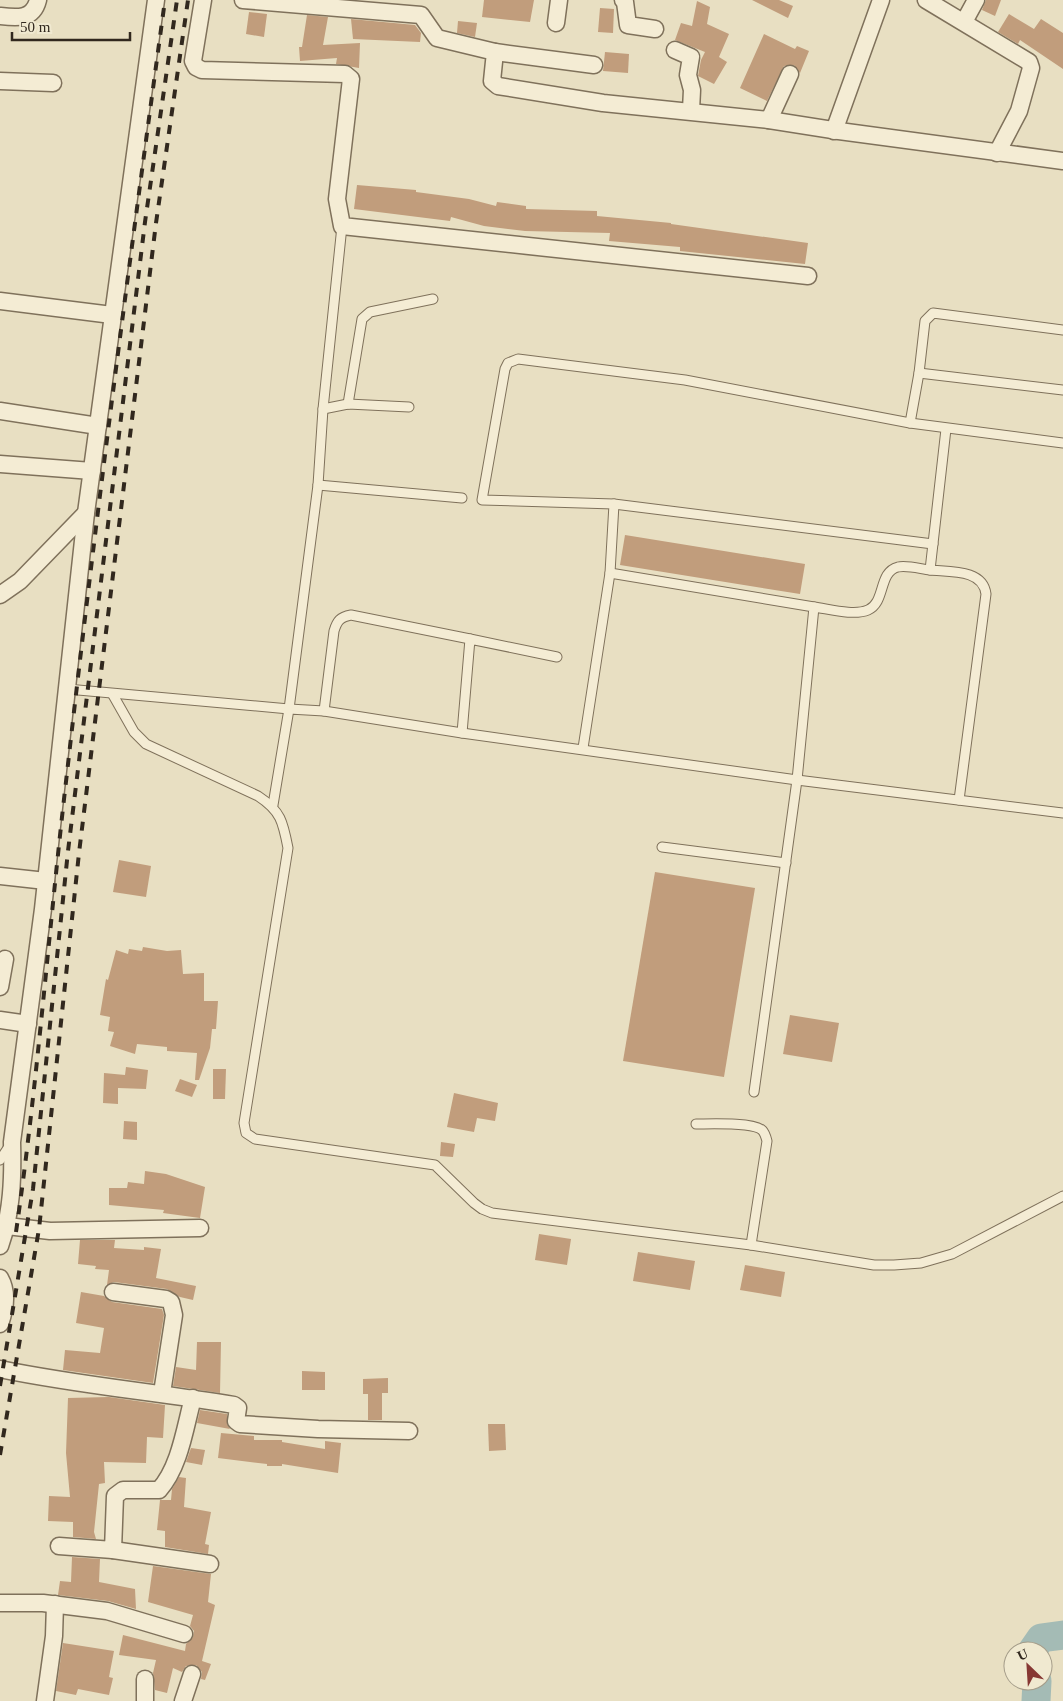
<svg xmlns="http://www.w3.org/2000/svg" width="1063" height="1701" font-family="'Times New Roman',serif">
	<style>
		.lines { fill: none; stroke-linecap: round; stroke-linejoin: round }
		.river { stroke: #a4bbb5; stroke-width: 29 }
		.building { fill: #c19d7c }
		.service-casing { stroke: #7f715b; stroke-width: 11 }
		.minor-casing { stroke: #7f715b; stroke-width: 19 }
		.service { stroke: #f4ecd4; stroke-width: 9 }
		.minor { stroke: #f4ecd4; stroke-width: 16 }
		.rail { stroke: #31281e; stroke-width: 4; stroke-dasharray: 9 9; stroke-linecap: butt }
	</style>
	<rect width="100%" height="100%" fill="#e8dfc2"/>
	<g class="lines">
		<g class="river">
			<path d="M1032 1651 1041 1638 1063 1635"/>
			<path d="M1036 1701 1037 1681"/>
		</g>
	</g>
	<g class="building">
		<path d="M484 0H534L530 22 482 17Z"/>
		<path d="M752 0H779L793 6 788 18Z"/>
		<path d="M986 0H1001L995 16 982 10Z"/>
		<path d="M697 1 710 7 707 24 729 34 719 57 727 62 714 84 698 76 701 60 705 52 675 40 681 23 692 26Z"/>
		<path d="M600 8 614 9 613 33 598 32Z"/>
		<path d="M249 12 267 14 264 37 246 34Z"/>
		<path d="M1009 14 1034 29 1041 19 1063 33V69L1020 40 1018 44 998 32Z"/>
		<path d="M307 15 328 17 323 45 360 43 359 68 336 64 337 58 300 61 299 47H302Z"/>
		<path d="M351 19 415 25 421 33 420 42 353 39Z"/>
		<path d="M458 21 477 23 475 37 457 33Z"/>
		<path d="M764 34 795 49 797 46 809 51 800 73 794 65 784 66 767 101 740 88Z"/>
		<path d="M605 52 629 54 628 73 603 71Z"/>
		<path d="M357 185 416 190V192L469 199 496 206 497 202 526 206V209L597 211V216L671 223V224L808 243 805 264 680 251V247L609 241 610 233 525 231 484 226 451 217 450 221 354 209Z"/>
		<path d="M625 535 805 564 800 594 620 565Z"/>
		<path d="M119 860 151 866 146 897 113 892Z"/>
		<path d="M655 872 755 888 724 1077 623 1061Z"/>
		<path d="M143 947 167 951 181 950 183 974 204 973V1001H218L216 1029H212L210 1048 199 1080H195L197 1053 167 1051V1047L137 1044 135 1054 110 1046 114 1032 108 1031 110 1017 100 1015 106 979 108 980 116 950 128 954 129 949 142 951Z"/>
		<path d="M790 1015 839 1023 832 1062 783 1054Z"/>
		<path d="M126 1067 148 1070 146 1089 118 1088V1104L103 1103 104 1073 125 1075Z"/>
		<path d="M213 1069H226L225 1099H213Z"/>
		<path d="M180 1079 197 1085 192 1097 175 1091Z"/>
		<path d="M454 1093 498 1103 495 1121 477 1118 474 1132 447 1127Z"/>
		<path d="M124 1121 137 1122V1140L123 1139Z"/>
		<path d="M441 1142 455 1144 453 1157 440 1156Z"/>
		<path d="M145 1171 166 1174 205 1187 200 1218 163 1213 164 1210 109 1205V1188H127L128 1182 144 1184Z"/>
		<path d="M539 1234 571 1239 567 1265 535 1260Z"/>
		<path d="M80 1240H115L114 1248 144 1250V1247L161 1249 156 1278 196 1286 193 1300 180 1297 167 1289 114 1282 107 1285 109 1270 95 1269 96 1266 78 1264Z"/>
		<path d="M638 1252 695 1261 690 1290 633 1281Z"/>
		<path d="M745 1265 785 1272 781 1297 740 1290Z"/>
		<path d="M81 1292 104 1296 112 1302 162 1309 164 1315 153 1383 63 1370 65 1350 100 1353 104 1328 76 1323Z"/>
		<path d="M197 1342H221L220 1393 173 1386 176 1367 196 1370Z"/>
		<path d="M302 1371 325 1372V1390H302Z"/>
		<path d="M388 1378V1393H382V1420H368V1394H363V1379Z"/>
		<path d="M109 1397 165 1405 163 1438 147 1437 146 1463 104 1462 105 1483 99 1484 94 1532 96 1539 73 1537V1522L48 1521 49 1496 70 1497 66 1453 68 1398Z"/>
		<path d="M200 1410 227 1414V1424L230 1429 197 1423Z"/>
		<path d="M488 1424H505L506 1450 489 1451Z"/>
		<path d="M221 1433 254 1436V1440H282V1442L325 1449V1441L341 1443 338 1473 282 1464V1466H267V1464L218 1458Z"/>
		<path d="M191 1448 205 1450 202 1465 186 1462Z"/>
		<path d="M179 1477 186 1478 184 1507 211 1512 205 1544 209 1545 208 1554 165 1547V1531L157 1530 160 1500H171L172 1489Z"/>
		<path d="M72 1557 100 1559 99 1582 135 1589 136 1609 108 1601 58 1595 60 1581 71 1582Z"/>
		<path d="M153 1566 211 1574 208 1602 215 1605 202 1661 211 1664 205 1680 201 1679 202 1672 196 1665 186 1666 182 1672 173 1668 167 1693 155 1690 153 1673 156 1660 119 1655 123 1635 185 1651 186 1644 193 1637 194 1631 190 1626 193 1615 148 1602Z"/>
		<path d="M63 1643 114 1651 109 1677 113 1678 109 1695 78 1689 76 1695 56 1691Z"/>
	</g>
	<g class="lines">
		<defs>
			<g id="service">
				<path d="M919 373 1063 390"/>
				<path d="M348 404 362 319 370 312 433 299"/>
				<path d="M323 409 348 404 409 407"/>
				<path d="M910 423 919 373 925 321 933 313 1063 330"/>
				<path d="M946 429 930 570C950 572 983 569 986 594L959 800"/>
				<path d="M318 485 462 498"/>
				<path d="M933 544 614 504 482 500 505 369 508 363 518 359 685 380 910 423 1063 443"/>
				<path d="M610 573 614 504"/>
				<path d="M814 607C829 609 854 616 868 610 886 602 878 572 898 567 907 565 921 569 930 570"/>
				<path d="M67 689 289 709 318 485 323 409 342 226"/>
				<path d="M113 695 134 732 146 744 258 796C281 811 283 822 288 848L244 1123 246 1133 255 1139 435 1165 474 1203 482 1209 492 1213 751 1245 874 1265H894L921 1263 952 1254 1063 1196"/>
				<path d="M324 711 334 631C337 621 340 617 351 615L470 639"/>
				<path d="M462 733 470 639 557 657"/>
				<path d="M583 748 610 573 814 607 797 780 754 1092"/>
				<path d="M273 805 289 709 324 711 462 733 797 780 1063 813"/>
				<path d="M662 847 786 863"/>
				<path d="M696 1124C710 1124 752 1122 762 1130 765 1133 766 1137 767 1141L751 1245"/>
				<path d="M0 1160 10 1145"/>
			</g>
			<g id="minor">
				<path d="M203 0 193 61 196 67 202 70 345 74 351 79 337 199 342 226 808 276"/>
				<path d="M243 0 421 15 437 38 495 52 492 81 498 86 603 103 769 120 839 131 1063 161"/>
				<path d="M623 0 625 2 628 25 655 29"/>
				<path d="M926 0 1029 62 1031 68 1019 111 997 153"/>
				<path d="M0 16C17 18 33 20 38 0"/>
				<path d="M964 22 976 0"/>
				<path d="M556 23 559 0"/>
				<path d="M675 50 691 57 688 75 692 90 691 110"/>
				<path d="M495 52 594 65"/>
				<path d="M0 81 53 83"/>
				<path d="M769 120 790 74"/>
				<path d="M834 131 881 0"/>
				<path d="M0 301 112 315"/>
				<path d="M0 411 98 426"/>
				<path d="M0 464 92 471"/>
				<path d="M0 595 20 581 86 513"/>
				<path d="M0 876 46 881"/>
				<path d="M0 987 5 959"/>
				<path d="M0 1020 28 1024"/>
				<path d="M7 1226 50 1231 200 1228"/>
				<path d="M0 1246C12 1212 13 1178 12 1142L43 909 86 513 156 0"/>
				<path d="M0 1278C8 1292 5 1310 0 1324"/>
				<path d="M113 1292 166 1299 171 1302 174 1315 162 1393"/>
				<path d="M0 1369C77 1385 156 1392 234 1405L238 1408 236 1421 240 1424 318 1429 409 1431"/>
				<path d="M59 1546 113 1550 115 1496 123 1490H159C180 1467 185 1427 193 1398"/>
				<path d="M113 1550 210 1564"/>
				<path d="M0 1603H43L107 1611 184 1634"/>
				<path d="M145 1679V1701"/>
				<path d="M45 1701 54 1636 55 1604"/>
				<path d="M183 1701 192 1674"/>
			</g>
		</defs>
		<use href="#service" class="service-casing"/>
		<use href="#minor" class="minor-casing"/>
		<use href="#service" class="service"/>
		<use href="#minor" class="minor"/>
		<g class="rail">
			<path d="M16 1232C38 1080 49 926 67 773 96 515 130 257 165 0"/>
			<path d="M0 1386 33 1189 68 851 145 222 177 0"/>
			<path d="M0 1455 39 1229 79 853 156 223 188 0"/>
		</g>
	</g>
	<g transform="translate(1028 1666) rotate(335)"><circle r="24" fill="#f0e9d0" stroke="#a49c89"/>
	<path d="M0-4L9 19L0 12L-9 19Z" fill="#873833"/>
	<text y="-8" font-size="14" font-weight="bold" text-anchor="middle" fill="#31281e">U</text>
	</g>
	<path d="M12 32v8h118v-8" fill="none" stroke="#31281e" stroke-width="2.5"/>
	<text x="20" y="32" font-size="15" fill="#31281e" stroke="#f0e9d0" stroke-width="4" paint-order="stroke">50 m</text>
</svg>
